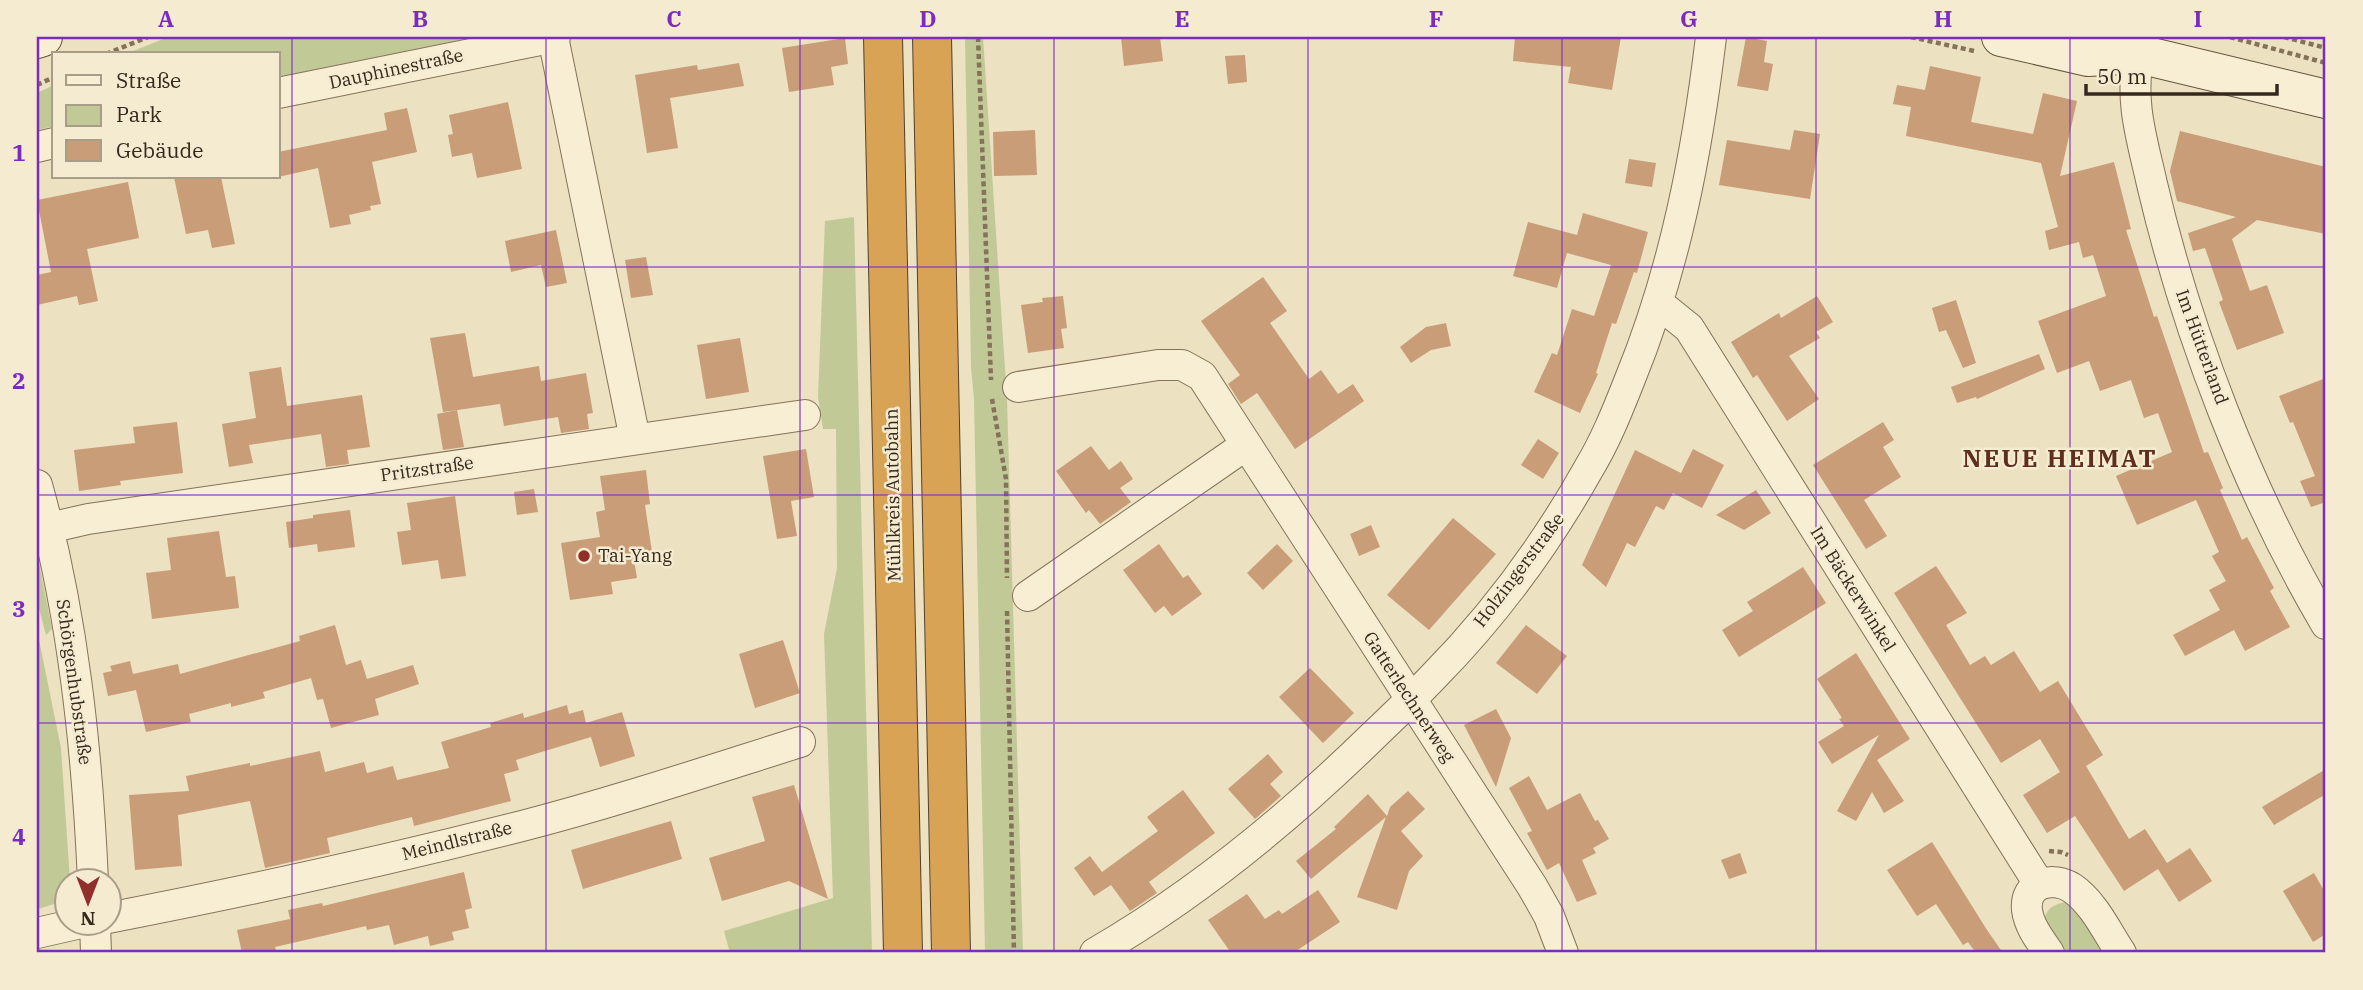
<svg xmlns="http://www.w3.org/2000/svg" width="2363" height="990" font-family="'IBM Plex Serif',serif">
	<style>
		.green { fill: #c1c996 }
		.building { fill: #c89d78 }
		.lines { fill: none; stroke-linecap: round; stroke-linejoin: round }
		.minor-casing { stroke: #847259; stroke-width: 32 }
		.secondary-casing { stroke: #66533d; stroke-width: 40 }
		.motorway-casing { stroke: #52402e; stroke-width: 40 }
		.path { stroke: #847259; stroke-width: 4.5; stroke-dasharray: 5 3.5; stroke-linecap: butt }
		.minor { stroke: #f7eed4; stroke-width: 30 }
		.secondary { stroke: #f7eed4; stroke-width: 38 }
		.motorway { stroke: #d8a354; stroke-width: 38 }
		.grid { fill: none; stroke: #7b2cbf; stroke-width: 2; stroke-opacity: 0.55 }
		.poi-dot { fill: #912f2c; stroke: #f4ebd0; stroke-width: 2.5 }
		.labels { text-anchor: middle; stroke-width: 5; stroke-linejoin: round; paint-order: stroke }
		.street-label { font-size: 18px; fill: #35291d; stroke: #f4ebd0 }
		.poi-label { font-size: 18px; fill: #35291d; stroke: #f4ebd0; text-anchor: start }
		.district-label { font-size: 24px; font-weight: bold; letter-spacing: 2px; fill: #5f2e1e; stroke: #f4ebd0 }
		.neatline { fill: none; stroke: #7b2cbf; stroke-width: 2.5 }
		.grid-label { font-size: 23px; text-anchor: middle; font-weight: bold; fill: #7b2cbf }
	</style>
	<rect width="100%" height="100%" fill="#ece1c1"/>
	<g class="green">
		<path d="M168 37H476L278 77V54H126Z"/>
		<path d="M965 37H983L1007 399 1023 953H985L974 399 971 367Z"/>
		<path d="M54 85V126L37 130V93Z"/>
		<path d="M854 217 872 953H730L724 931 833 898 824 634 837 568 836 429H823L818 397 825 221Z"/>
		<path d="M37 553 52 629 46 635 37 601Z"/>
		<path d="M37 630 61 748 70 881H66V894C58 904 49 906 37 909Z"/>
		<path d="M2067 902 2076 905 2110 953H2061L2044 920C2047 907 2055 904 2067 902Z"/>
	</g>
	<g class="building">
		<path d="M1121 37H1160L1163 61 1124 66Z"/>
		<path d="M1515 37H1621L1612 90 1568 83 1571 67 1513 61Z"/>
		<path d="M1746 37 1767 41 1764 62 1773 64 1768 91 1737 86Z"/>
		<path d="M845 38 848 64 831 67 834 85 789 92 782 48Z"/>
		<path d="M1245 55 1247 82 1228 84 1225 56Z"/>
		<path d="M739 63 744 86 670 98 678 148 647 153 635 75 697 65 698 70Z"/>
		<path d="M1930 66 1981 77 1971 122 2033 134 2043 93 2077 101 2060 176 2114 162 2131 229 2126 230 2154 317 2157 316 2204 453 2208 452 2223 488 2220 490 2242 540 2247 537 2274 588 2270 591 2290 627 2245 651 2234 630 2185 656 2173 635 2220 610 2209 590 2226 581 2212 556 2219 552 2196 500 2137 525 2116 476 2172 452 2158 413 2144 418 2131 380 2100 391 2089 361 2057 373 2038 321 2106 296 2093 255 2083 258 2079 242 2049 250 2045 231 2058 227 2041 163 1906 136 1911 107 1893 104 1897 85 1925 90Z"/>
		<path d="M508 102 522 169 477 178 472 153 452 157 448 135 453 134 449 115Z"/>
		<path d="M407 108 417 152 372 162 381 204 370 206 371 210 349 215 351 224 330 228 318 168 278 177V152L387 130 384 113Z"/>
		<path d="M1035 130 1037 175 994 176 993 132Z"/>
		<path d="M1794 130 1820 134 1810 199 1719 185 1727 140 1790 150Z"/>
		<path d="M2180 131 2326 167V234L2257 220 2232 239 2250 291 2267 285 2284 333 2237 350 2219 302 2223 300 2205 248 2193 251 2188 233 2236 217 2177 201 2170 171Z"/>
		<path d="M1629 159 1656 163 1652 187 1625 183Z"/>
		<path d="M174 177H221L235 244 212 248 208 230 186 234Z"/>
		<path d="M128 182 139 238 87 249 98 301 79 305 77 296 37 305V275L51 272 37 200Z"/>
		<path d="M1583 213 1648 232 1637 273 1634 272 1616 324 1612 323 1596 373 1598 374 1580 413 1534 392 1552 353 1557 355 1572 309 1594 316 1611 265 1567 253 1557 288 1513 276 1528 222 1577 235Z"/>
		<path d="M556 230 567 283 546 287 541 265 511 272 505 241Z"/>
		<path d="M646 257 653 295 631 298 625 260Z"/>
		<path d="M1263 277 1287 311 1270 323 1309 379 1321 370 1338 394 1353 384 1364 401 1295 449 1257 393 1241 404 1228 384 1240 375 1201 321Z"/>
		<path d="M1063 296 1067 328 1061 329 1064 348 1028 353 1021 305 1043 302 1042 298Z"/>
		<path d="M1817 296 1833 322 1816 332 1820 338 1789 356 1819 399 1787 421 1757 375 1753 378 1731 342 1779 313 1781 318Z"/>
		<path d="M1956 300 1976 363 1963 368 1946 330 1939 332 1932 308Z"/>
		<path d="M1446 323 1451 346 1431 350 1411 363 1400 347 1426 327Z"/>
		<path d="M465 333 473 377 539 366 541 381 586 373 593 413 587 414 589 429 561 433 558 417 504 426 500 404 443 412 430 338Z"/>
		<path d="M740 338 749 392 706 399 697 345Z"/>
		<path d="M2039 354 2045 369 1977 399 1976 397 1957 403 1951 387Z"/>
		<path d="M281 367 287 406 362 395 370 447 347 450 349 464 326 467 321 434 249 445 253 463 229 467 222 424 256 418 249 372Z"/>
		<path d="M2326 378V502L2311 507 2300 481 2315 476 2293 422 2290 423 2279 396Z"/>
		<path d="M457 410 464 447 443 450 437 414Z"/>
		<path d="M177 422 183 473 120 481 121 485 79 491 74 450 135 443 133 427Z"/>
		<path d="M1883 422 1894 440 1883 447 1901 477 1864 500 1887 536 1866 549 1813 465Z"/>
		<path d="M1538 439 1559 453 1543 479 1521 465Z"/>
		<path d="M1091 446 1109 470 1121 461 1133 479 1120 488 1131 502 1100 524 1089 510 1086 513 1056 471Z"/>
		<path d="M806 449 814 497 791 501 797 536 777 539 763 456Z"/>
		<path d="M1693 449 1724 465 1702 508 1673 493 1664 510 1656 506 1635 547 1627 543 1606 587 1582 565 1635 450 1681 473Z"/>
		<path d="M646 470 650 504 645 505 652 552 633 554 637 578 611 582 613 594 570 600 561 543 600 537 596 512 605 510 600 476Z"/>
		<path d="M534 489 538 512 517 515 514 492Z"/>
		<path d="M1756 490 1771 513 1744 530 1716 515Z"/>
		<path d="M455 496 466 576 441 579 438 560 402 565 397 532 411 530 407 503Z"/>
		<path d="M350 510 355 547 318 552 317 544 289 548 286 522 313 518V515Z"/>
		<path d="M1453 518 1496 554 1429 630 1387 595Z"/>
		<path d="M1371 525 1380 547 1359 556 1350 534Z"/>
		<path d="M219 531 226 577 235 576 239 608 152 619 146 573 171 570 167 538Z"/>
		<path d="M1159 544 1183 578 1188 575 1202 594 1172 616 1164 606 1155 613 1123 570Z"/>
		<path d="M1277 544 1293 561 1263 590 1247 573Z"/>
		<path d="M1936 566 1967 613 1946 625 1970 665 1985 656 1991 665 2014 651 2040 692 2058 681 2103 755 2086 766 2129 839 2145 829 2167 863 2190 848 2212 881 2179 902 2158 869 2124 891 2075 816 2047 833 2023 795 2060 772 2040 739 2001 763 1894 593Z"/>
		<path d="M1803 567 1826 603 1739 657 1722 630 1753 611 1747 602Z"/>
		<path d="M335 625 346 665 361 660 367 679 413 665 419 684 375 699 379 715 331 728 323 699 317 700 311 678 263 692 265 698 231 707V703L189 714 191 722 146 732 136 690 108 696 103 673 112 671 110 666 130 661 133 674 178 664 180 674 300 641 299 636Z"/>
		<path d="M1526 625 1567 656 1537 694 1496 663Z"/>
		<path d="M783 640 800 693 755 708 739 654Z"/>
		<path d="M1856 653 1910 739 1877 760 1904 801 1884 813 1872 792 1856 821 1837 811 1879 735 1832 764 1818 742 1844 726 1839 719 1842 718 1817 679Z"/>
		<path d="M1310 668 1354 713 1323 743 1279 697Z"/>
		<path d="M567 705 569 714 583 710 586 723 622 712 635 756 600 767 591 737 535 754 516 760 519 770 504 774 511 801 414 826 412 817 327 838 330 853 265 868 250 801 178 815 182 866 135 870 129 795 189 791 186 776 250 763V766L320 751 325 772 364 762 367 773 393 766 397 780 449 768 441 742 491 727 490 723 523 713 524 718Z"/>
		<path d="M1496 709 1511 738 1496 787 1464 725Z"/>
		<path d="M1268 754 1283 772 1270 784 1281 796 1255 819 1228 789Z"/>
		<path d="M2326 769V794L2274 825 2262 807Z"/>
		<path d="M1529 776 1547 810 1580 793 1595 821 1598 820 1609 839 1593 848 1596 853 1582 860 1597 894 1577 902 1559 863 1547 870 1527 833 1532 831 1509 788Z"/>
		<path d="M794 785 828 899 789 881 722 901 709 858 765 841 752 797Z"/>
		<path d="M1183 790 1215 833 1149 882 1157 893 1130 911 1111 885 1094 896 1074 868 1090 856 1108 880 1102 872 1158 831 1147 817Z"/>
		<path d="M1408 791 1425 809 1401 831 1423 856 1409 871 1397 910 1357 897 1386 817 1311 879 1296 861 1336 829 1334 827 1368 794 1387 816 1390 807Z"/>
		<path d="M671 821 682 859 583 889 571 850Z"/>
		<path d="M1932 842 1987 930 2003 953H1976L1968 942 1963 945 1936 904 1917 916 1887 870Z"/>
		<path d="M1740 853 1747 873 1729 879 1721 860Z"/>
		<path d="M464 872 472 908 465 910 469 928 452 932 454 940 430 946 428 936 394 945 389 925 367 930 366 926 275 947 277 953H242L237 930 290 919 288 910 322 903 323 906Z"/>
		<path d="M2314 873 2326 894V934L2313 942 2283 891Z"/>
		<path d="M1318 890 1340 922 1293 953H1231L1208 920 1247 894 1265 919 1279 910 1282 914Z"/>
	</g>
	<g class="lines">
		<defs>
			<g id="minor">
				<path d="M553 37 635 439"/>
				<path d="M2139 54C2129 101 2142 139 2152 184 2187 333 2248 492 2326 624"/>
				<path d="M278 93 555 37"/>
				<path d="M37 147 54 143"/>
				<path d="M1658 303 1689 328 2039 884"/>
				<path d="M1018 387 1158 365H1182L1202 376 1532 886 1549 916 1563 953"/>
				<path d="M37 485C73 614 87 748 93 881"/>
				<path d="M49 528 88 519 805 415"/>
				<path d="M1028 596 1246 445"/>
				<path d="M108 918C247 891 385 861 522 826 615 802 708 771 800 742"/>
				<path d="M95 923 96 953"/>
				<path d="M37 933 81 923"/>
				<path d="M1095 953C1197 894 1288 819 1372 737 1393 717 1414 697 1434 676 1494 615 1547 543 1589 468 1606 440 1618 409 1630 379 1675 269 1697 154 1711 37"/>
				<path d="M2049 953C2040 940 2029 926 2027 910 2024 882 2053 876 2072 888 2094 903 2107 932 2121 953"/>
			</g>
			<g id="secondary">
				<path d="M2001 37 2088 57 2139 54 2326 99"/>
				<path d="M37 39 43 37"/>
			</g>
			<g id="motorway">
				<path d="M883 37 903 953"/>
				<path d="M932 37 951 953"/>
			</g>
		</defs>
		<use href="#minor" class="minor-casing"/>
		<use href="#secondary" class="secondary-casing"/>
		<use href="#motorway" class="motorway-casing"/>
		<g class="path">
			<path d="M978 37 991 380"/>
			<path d="M1911 37 1974 51"/>
			<path d="M2230 37 2326 63"/>
			<path d="M2284 37 2326 48"/>
			<path d="M106 54 148 37"/>
			<path d="M37 85 54 77"/>
			<path d="M992 399 1006 479 1007 578"/>
			<path d="M1007 611 1014 953"/>
			<path d="M2049 851 2061 852 2068 855"/>
		</g>
		<use href="#minor" class="minor"/>
		<use href="#secondary" class="secondary"/>
		<use href="#motorway" class="motorway"/>
	</g>
	<path class="grid" d="M292 37V953M546 37V953M800 37V953M1054 37V953M1308 37V953M1562 37V953M1816 37V953M2070 37V953M37 267H2326M37 495H2326M37 723H2326"/>
	<circle class="poi-dot" cx="584" cy="556" r="7"/>
	<g class="labels">
		<g class="street-label">
			<text transform="translate(396 69) rotate(-12)" y="6">Dauphinestraße</text>
			<text transform="translate(2202 347) rotate(70)" y="6">Im Hütterland</text>
			<text transform="translate(427 469) rotate(-8)" y="6">Pritzstraße</text>
			<text transform="translate(893 495) rotate(-91)" y="6">Mühlkreis Autobahn</text>
			<text transform="translate(1519 570) rotate(-53)" y="6">Holzingerstraße</text>
			<text transform="translate(1853 589) rotate(58)" y="6">Im Bäckerwinkel</text>
			<text transform="translate(74 682) rotate(82)" y="6">Schörgenhubstraße</text>
			<text transform="translate(1409 697) rotate(57)" y="6">Gatterlechnerweg</text>
			<text transform="translate(457 841) rotate(-14)" y="6">Meindlstraße</text>
		</g>
		<g class="poi-label">
			<text x="598" y="562">Tai-Yang</text>
		</g>
		<g class="district-label">
			<text x="2060" y="467">NEUE HEIMAT</text>
		</g>
	</g>
	<rect width="2363" height="990" fill="none" stroke="#f4ebd0" stroke-width="77"/>
	<rect x="52" y="52" width="228" height="126" fill="#f4ebd0" stroke="#a89d88" stroke-width="2"/>
	<rect x="66" y="75" width="35" height="10" fill="#f7eed4" stroke="#a89d88" stroke-width="2"/>
	<text x="116" y="88" font-size="21" fill="#35291d">Straße</text>
	<rect x="66" y="105" width="35" height="21" fill="#c1c996" stroke="#a89d88" stroke-width="2"/>
	<text x="116" y="122" font-size="21" fill="#35291d">Park</text>
	<rect x="66" y="140" width="35" height="21" fill="#c89d78" stroke="#a89d88" stroke-width="2"/>
	<text x="116" y="158" font-size="21" fill="#35291d">Gebäude</text>
	<g transform="translate(88 902) rotate(180)"><circle r="33" fill="#f4ebd0" stroke="#a89d88" stroke-width="2"/>
	<path d="M0-5L12 26L0 18L-12 26Z" fill="#912f2c"/>
	<text y="-10" font-size="19" font-weight="bold" text-anchor="middle" fill="#35291d">N</text>
	</g>
	<path d="M2086 84v10h191v-10" fill="none" stroke="#35291d" stroke-width="3.5"/>
	<text x="2097" y="84" font-size="21" fill="#35291d" stroke="#f4ebd0" stroke-width="5" paint-order="stroke">50 m</text>
	<rect x="38" y="38" width="2286" height="913" class="neatline"/>
	<g class="grid-label">
		<text x="166" y="27">A</text>
		<text x="420" y="27">B</text>
		<text x="674" y="27">C</text>
		<text x="928" y="27">D</text>
		<text x="1182" y="27">E</text>
		<text x="1436" y="27">F</text>
		<text x="1689" y="27">G</text>
		<text x="1943" y="27">H</text>
		<text x="2198" y="27">I</text>
		<text x="19" y="161">1</text>
		<text x="19" y="389">2</text>
		<text x="19" y="617">3</text>
		<text x="19" y="845">4</text>
	</g>
</svg>
